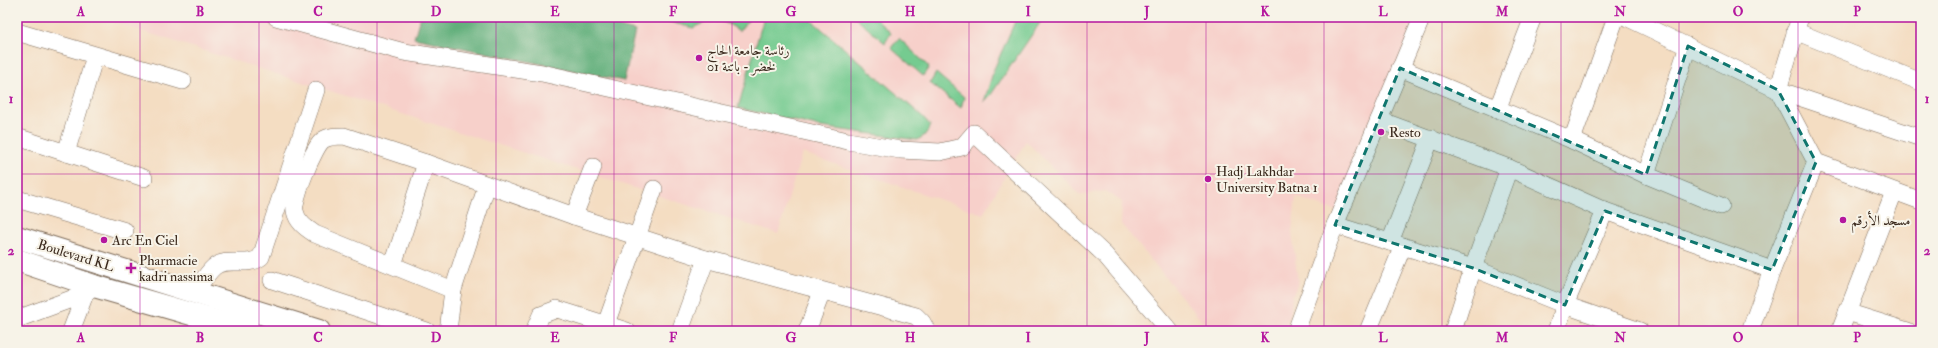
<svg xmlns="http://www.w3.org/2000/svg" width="1938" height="348" font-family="'IM FELL Double Pica',Amiri,serif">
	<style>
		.built { fill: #f7d0ca }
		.green { fill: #75cb90; stroke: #587a57 }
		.forest { fill: #60af7a; stroke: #4e6c4c }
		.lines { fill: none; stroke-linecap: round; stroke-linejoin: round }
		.minor-casing { stroke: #7c6957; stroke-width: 18 }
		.major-casing { stroke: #7c6957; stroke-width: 24 }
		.minor { stroke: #fff; stroke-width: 17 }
		.major { stroke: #fff; stroke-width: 22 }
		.marked { fill: #0f766e; fill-opacity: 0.2; stroke: #0f766e; stroke-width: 3; stroke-dasharray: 8 5; stroke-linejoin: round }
		.grid { fill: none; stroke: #b5179e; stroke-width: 1; stroke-opacity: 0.55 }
		.poi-dot { fill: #b5179e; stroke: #f7f3e8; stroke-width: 1.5 }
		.labels { text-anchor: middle; stroke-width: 4; stroke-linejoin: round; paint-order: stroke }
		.poi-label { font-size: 14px; fill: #3b2a1e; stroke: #f7f3e8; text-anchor: start }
		.street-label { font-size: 14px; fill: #3b2a1e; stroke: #f7f3e8 }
		.neatline { fill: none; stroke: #b5179e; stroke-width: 1.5 }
		.grid-label { font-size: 13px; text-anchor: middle; font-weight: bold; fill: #b5179e }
	</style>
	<rect width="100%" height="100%" fill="#f7f3e8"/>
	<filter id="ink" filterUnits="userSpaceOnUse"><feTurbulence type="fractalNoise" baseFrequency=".025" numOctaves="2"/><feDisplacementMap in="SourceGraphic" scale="8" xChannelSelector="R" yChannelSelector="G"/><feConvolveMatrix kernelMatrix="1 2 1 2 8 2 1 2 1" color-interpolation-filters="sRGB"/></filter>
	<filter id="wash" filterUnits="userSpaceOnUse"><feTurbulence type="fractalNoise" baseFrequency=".012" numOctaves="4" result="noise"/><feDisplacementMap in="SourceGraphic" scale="16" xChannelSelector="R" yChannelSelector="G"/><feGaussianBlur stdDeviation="0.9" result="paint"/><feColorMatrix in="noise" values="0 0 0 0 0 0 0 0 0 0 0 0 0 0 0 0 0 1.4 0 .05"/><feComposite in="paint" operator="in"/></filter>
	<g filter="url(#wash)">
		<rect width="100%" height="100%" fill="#f4ddc2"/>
		<path class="built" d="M98 17H1417L1339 212 1296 197 1292 231 1298 283 1292 297 1291 312 1284 331H1210L1121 224 1122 202 1105 191 1080 195 1026 141 983 214 802 153 778 234Z"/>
		<g class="green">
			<path d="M652 17H751L739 31C722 18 712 18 693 28Z"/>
			<path d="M764 17H808L922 116 931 126 924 136 917 140 821 127 738 108Z"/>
			<path d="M854 17H875L891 33 885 43Z"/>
			<path d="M1017 17H1044L990 96 984 102 994 69Z"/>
			<path d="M899 38 929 67 923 76 891 48Z"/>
			<path d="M936 73 964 97 961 108 930 83Z"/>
		</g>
		<path class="forest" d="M420 17H605L609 24 635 31 624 81 414 38Z"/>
	</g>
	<g filter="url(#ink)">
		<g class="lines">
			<defs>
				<g id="minor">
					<path d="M276 17 404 52 542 73 848 141 900 150 940 152 962 147 974 133 1105 255 1170 331"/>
					<path d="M1626 17 1778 90 1921 138"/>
					<path d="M1800 17 1778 90 1816 162 1921 201"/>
					<path d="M1795 31 1921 82"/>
					<path d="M17 32 183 81"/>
					<path d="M1400 68 1572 140 1646 175 1721 206"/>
					<path d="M1497 110 1533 17"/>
					<path d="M1379 120 1509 168 1605 211 1772 270"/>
					<path d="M17 137 144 178"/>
					<path d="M1572 140 1616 17"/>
					<path d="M66 153 95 56"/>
					<path d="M1646 175 1688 46"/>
					<path d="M17 199 125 231"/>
					<path d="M574 216 593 167"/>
					<path d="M1335 225 1473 268 1565 305 1640 331"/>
					<path d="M1390 242 1431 138"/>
					<path d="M393 265 426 163"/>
					<path d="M272 280 427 331"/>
					<path d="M453 290 315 234C306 228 297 222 295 211 292 201 314 146 323 140 329 136 337 136 344 136L426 163 574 216 706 259 916 316 922 322 927 331"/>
					<path d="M195 292C201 284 206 274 214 267 227 256 247 268 261 257L316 90"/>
					<path d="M1847 312 1908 331"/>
					<path d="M17 319 85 294"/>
					<path d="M606 324 654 189"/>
					<path d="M71 331 85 294 90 290"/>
					<path d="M448 331 453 290 487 185"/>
					<path d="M534 331 541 315 557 309 627 331"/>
					<path d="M680 331 706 259"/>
					<path d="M807 331 822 292"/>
					<path d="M1296 331 1335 225 1422 17"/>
					<path d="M1368 331 1403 246"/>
					<path d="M1453 331 1473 268 1509 168"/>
					<path d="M1556 331 1565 305 1605 211"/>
					<path d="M1750 331 1772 270 1816 162"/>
					<path d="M1840 331 1894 192"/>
				</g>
				<g id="major">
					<path d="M17 237 319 331"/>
					<path d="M17 260 94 286 250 331"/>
				</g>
			</defs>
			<use href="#minor" class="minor-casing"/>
			<use href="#major" class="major-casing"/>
			<use href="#minor" class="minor"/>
			<use href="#major" class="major"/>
		</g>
	</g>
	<path class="marked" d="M1688 46 1778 90 1816 162 1772 270 1605 211 1565 305 1473 268 1335 225 1400 68 1646 175Z"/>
	<path class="grid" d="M140 17V331M259 17V331M377 17V331M496 17V331M614 17V331M732 17V331M851 17V331M969 17V331M1087 17V331M1206 17V331M1324 17V331M1442 17V331M1561 17V331M1679 17V331M1798 17V331M17 174H1921"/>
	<g class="poi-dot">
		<circle cx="699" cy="58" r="4"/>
		<circle cx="1381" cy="132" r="4"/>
		<circle cx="1208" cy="179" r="4"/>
		<circle cx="1843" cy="220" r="4"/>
		<circle cx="104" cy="240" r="4"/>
		<path d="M129 262h4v4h4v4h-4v4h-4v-4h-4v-4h4z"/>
	</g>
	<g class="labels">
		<g class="poi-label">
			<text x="707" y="55">رئاسة جامعة الحاج<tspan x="707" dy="16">لخضر - باتنة 01</tspan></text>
			<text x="1389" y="137">Resto</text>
			<text x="1216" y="176">Hadj Lakhdar<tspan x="1216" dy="16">University Batna 1</tspan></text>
			<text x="1851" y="225">مسجد الأرقم</text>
			<text x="112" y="245">Arc En Ciel</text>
			<text x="139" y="265">Pharmacie<tspan x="139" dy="16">kadri nassima</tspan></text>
		</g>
		<g class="street-label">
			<text transform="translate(76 255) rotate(17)" y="5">Boulevard KL</text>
		</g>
	</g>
	<rect width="1938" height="348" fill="none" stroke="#f7f3e8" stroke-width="44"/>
	<rect x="22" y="22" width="1894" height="304" class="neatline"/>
	<g class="grid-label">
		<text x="81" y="16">A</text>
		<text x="200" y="16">B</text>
		<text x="318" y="16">C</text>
		<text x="436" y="16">D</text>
		<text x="555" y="16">E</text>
		<text x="673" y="16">F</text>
		<text x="791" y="16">G</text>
		<text x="910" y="16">H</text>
		<text x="1028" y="16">I</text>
		<text x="1147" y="16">J</text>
		<text x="1265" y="16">K</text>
		<text x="1383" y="16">L</text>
		<text x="1502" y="16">M</text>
		<text x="1620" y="16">N</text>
		<text x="1738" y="16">O</text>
		<text x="1857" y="16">P</text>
		<text x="11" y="103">1</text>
		<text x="1927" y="103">1</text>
		<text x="11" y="255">2</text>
		<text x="1927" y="255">2</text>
		<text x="81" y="342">A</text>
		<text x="200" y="342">B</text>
		<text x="318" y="342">C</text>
		<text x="436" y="342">D</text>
		<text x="555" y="342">E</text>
		<text x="673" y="342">F</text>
		<text x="791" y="342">G</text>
		<text x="910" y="342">H</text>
		<text x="1028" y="342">I</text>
		<text x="1147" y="342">J</text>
		<text x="1265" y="342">K</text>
		<text x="1383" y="342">L</text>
		<text x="1502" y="342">M</text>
		<text x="1620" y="342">N</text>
		<text x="1738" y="342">O</text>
		<text x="1857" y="342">P</text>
	</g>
</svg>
